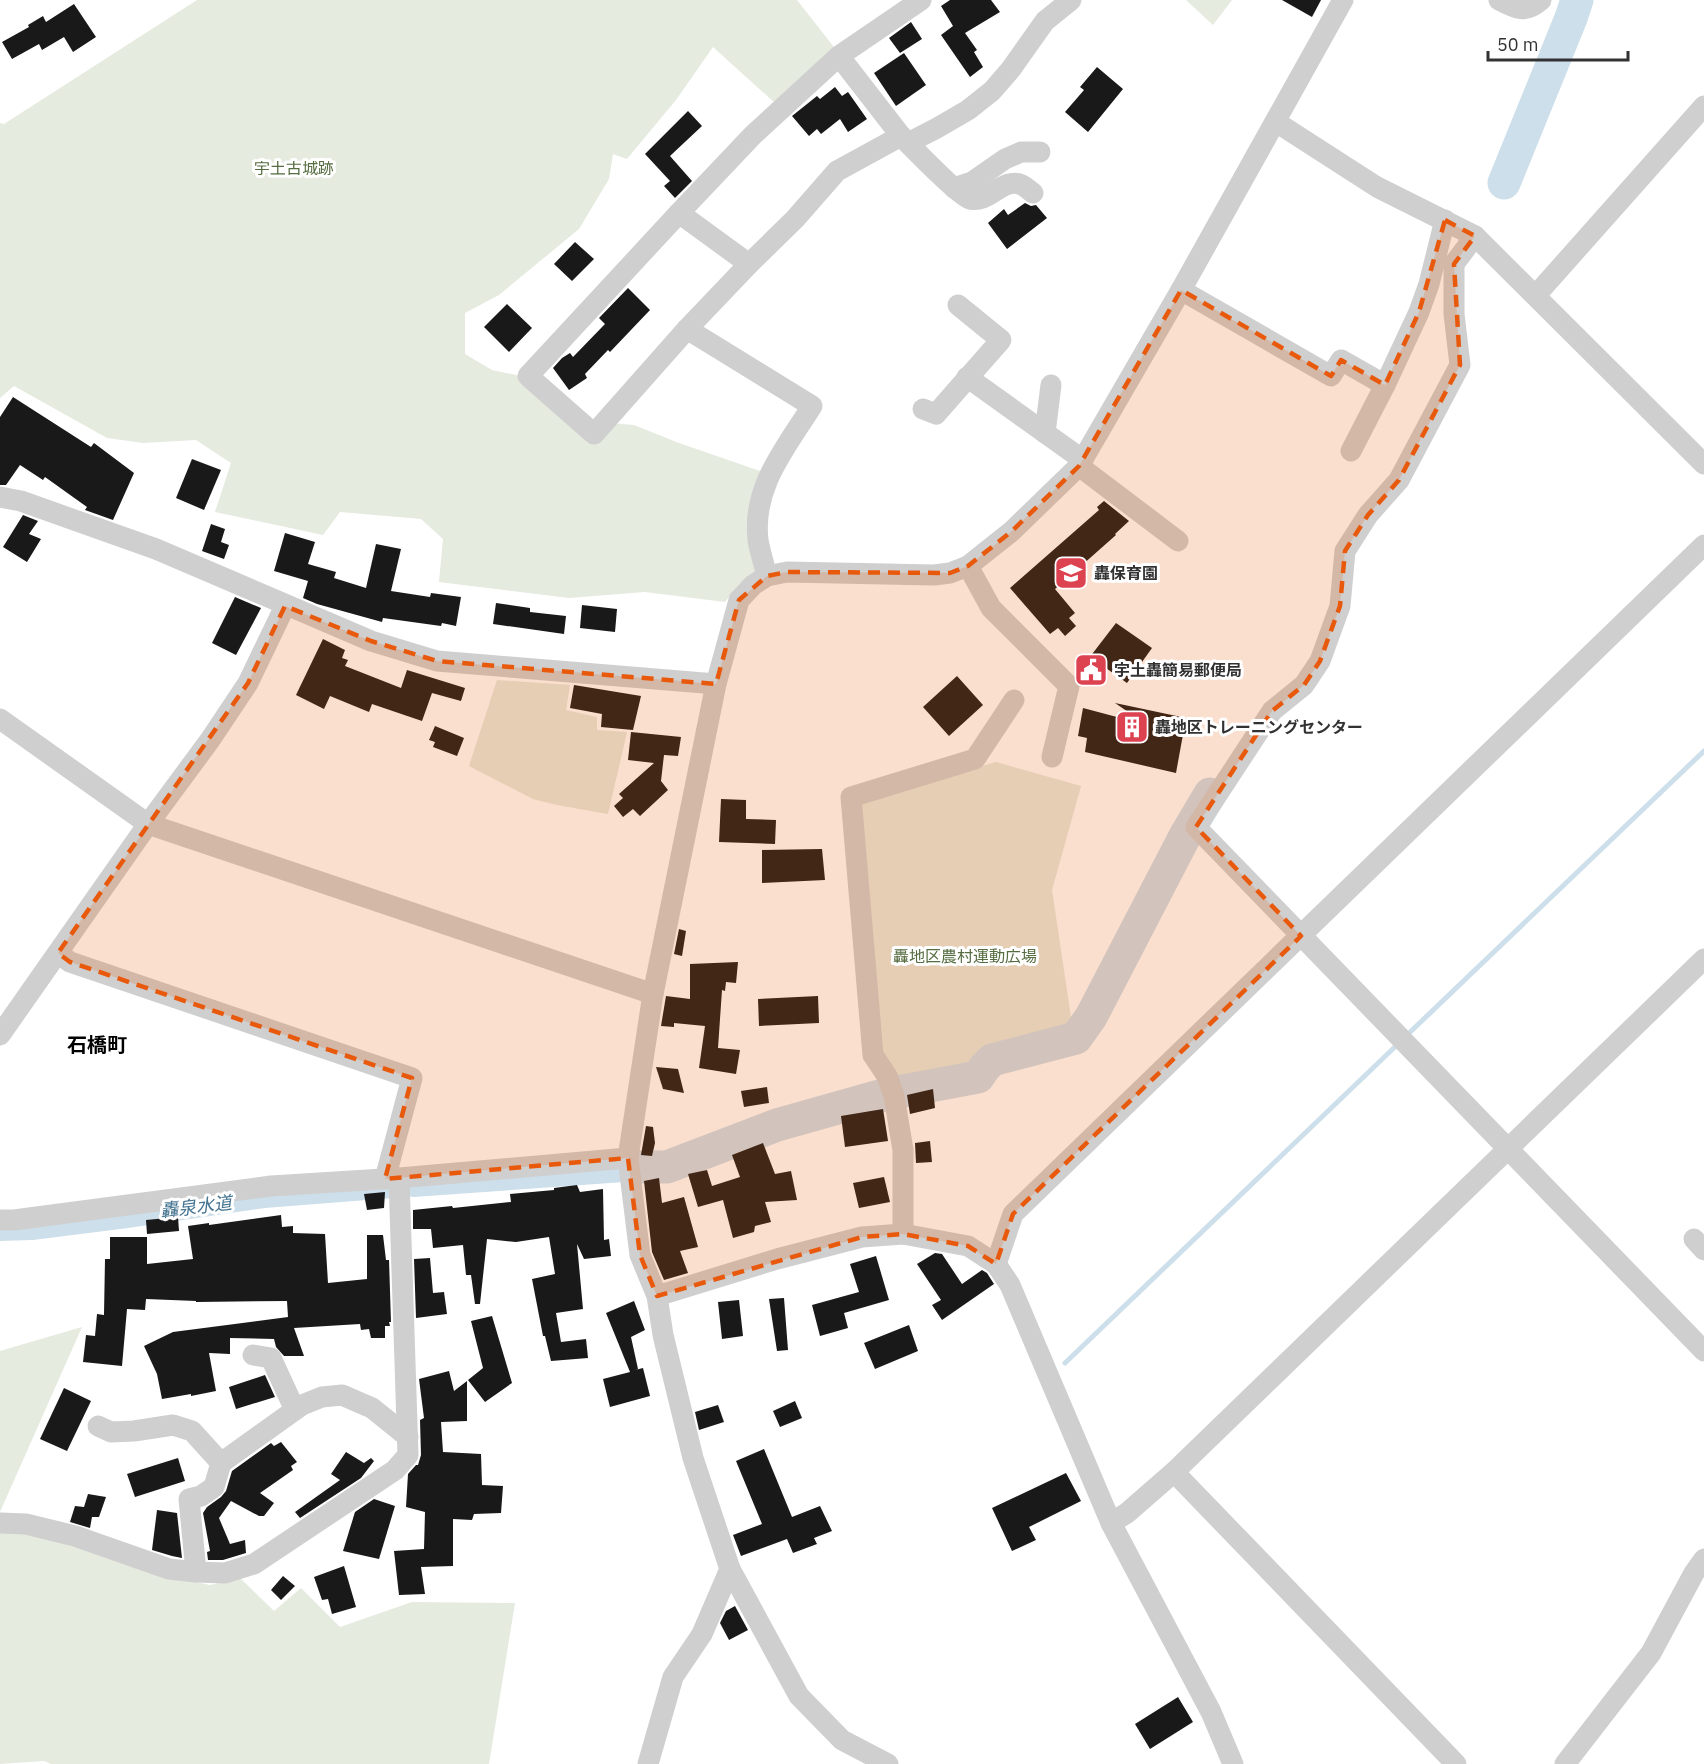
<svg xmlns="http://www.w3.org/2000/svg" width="1704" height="1764" font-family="'IBM Plex Sans','Noto Sans JP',sans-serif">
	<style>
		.green { fill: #e5ebdf }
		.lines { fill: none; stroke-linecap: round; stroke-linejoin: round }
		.stream { stroke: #cddfea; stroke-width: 5 }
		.canal { stroke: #cddfea; stroke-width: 20 }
		.river { stroke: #cddfea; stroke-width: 33 }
		.building { fill: #191919 }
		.street { stroke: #cfcfcf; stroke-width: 21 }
		.marked { fill: #e8590c; fill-opacity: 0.2; stroke: #e8590c; stroke-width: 4.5; stroke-dasharray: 12 8; stroke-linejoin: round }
		.labels { text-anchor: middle; stroke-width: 6; stroke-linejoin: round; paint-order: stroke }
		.park-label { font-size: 16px; fill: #566c41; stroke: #fff }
		.poi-label { font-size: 16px; font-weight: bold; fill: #323232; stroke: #fff; text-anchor: start }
		.water-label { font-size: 18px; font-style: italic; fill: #447491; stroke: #fff }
		.quarter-label { font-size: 20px; font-weight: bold; fill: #000; stroke: #fff }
	</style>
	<rect width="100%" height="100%" fill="#fff"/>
	<g class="green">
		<path d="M197 0H797L837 51 776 104 713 47 676 100 627 159 613 154 609 179 579 229 499 295 465 313V354L492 370 521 376 593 441 610 423 634 425 679 443 763 472 751 502 747 535 759 571 740 583 725 602 645 592 569 598 439 582 443 539 421 519 340 512 323 535 215 512 231 463 196 440 143 443 107 438 14 386 0 398V123L4 124Z"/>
		<path d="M1186 0H1232L1213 25Z"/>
		<path d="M497 680 570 685 566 710 597 717V730L627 732 608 814 557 805 533 799 469 766Z"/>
		<path d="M996 762 1081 786 1052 890 1073 1031 977 1058 978 1072 895 1086 878 1055 857 802Z"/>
		<path d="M82 1327 0 1512V1351Z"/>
		<path d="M0 1527 71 1539 158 1574 210 1585 240 1578 274 1611 301 1588 340 1627 412 1602 515 1603 489 1764H51L44 1761 0 1764Z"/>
	</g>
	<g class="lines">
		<g class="stream">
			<path d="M1406 1036 1704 751"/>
			<path d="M1065 1363 1399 1043"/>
		</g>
		<g class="canal">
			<path d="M413 1187 624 1172"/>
			<path d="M0 1231 32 1230 127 1218 264 1198 392 1188"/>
		</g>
		<g class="river">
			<path d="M1504 183 1571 18 1577 0"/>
			<path d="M640 1167H667L777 1125 887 1094 978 1077 985 1067 992 1060 1076 1038 1091 1017 1185 836 1210 794"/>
		</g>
	</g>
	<g class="building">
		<path d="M950 0H991L1000 12 965 33 977 50 974 52 983 67 970 77 941 35 953 26 941 6Z"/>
		<path d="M1282 0H1321L1312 17Z"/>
		<path d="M74 4 96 37 73 52 64 37 42 50 39 44 12 59 2 42 29 27 28 25 43 16 46 22Z"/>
		<path d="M911 22 922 39 900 53 889 38Z"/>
		<path d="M904 53 926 85 896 106 874 73Z"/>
		<path d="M1097 67 1123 89 1088 132 1065 112 1084 90 1080 87Z"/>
		<path d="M835 87 842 96 848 92 867 119 848 132 840 119 821 134 817 129 809 136 792 116 817 96 820 99Z"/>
		<path d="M688 111 702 126 670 156 692 181 675 198 664 186 670 181 645 154Z"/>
		<path d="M1025 203 1031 206 1036 205 1047 218 1007 249 988 223 1004 209 1008 215Z"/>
		<path d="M575 242 594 259 572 281 554 264Z"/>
		<path d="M628 288 650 310 610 352 608 350 585 374 587 378 569 390 553 368 562 358 570 353 573 357 605 324 599 318Z"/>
		<path d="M507 304 532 328 509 352 484 327Z"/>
		<path d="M13 397 91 447 94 443 134 473 113 520 85 510 87 507 45 477 43 480 20 465 6 485H0V417Z"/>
		<path d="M192 459 221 470 204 510 176 498Z"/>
		<path d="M1104 501 1129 521 1115 534 1116 535 1055 589 1075 613 1069 618 1076 626 1065 636 1058 628 1050 634 1010 588 1099 510 1097 507Z"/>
		<path d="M23 515 38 521 29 534 41 539 27 562 3 547Z"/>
		<path d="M211 524 225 529 221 542 229 545 224 559 202 551Z"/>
		<path d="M285 533 315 542 308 564 336 572 334 578 366 588 376 544 401 549 391 591 430 597 431 593 461 597 456 626 442 623 441 626 383 618 382 622 317 604 303 598 308 581 274 571Z"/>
		<path d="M235 597 261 608 236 655 212 643Z"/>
		<path d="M496 603 530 608V612L566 616 564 634 493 624Z"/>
		<path d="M582 605 617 609 615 632 580 628Z"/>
		<path d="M1116 623 1152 648 1127 683 1103 666 1090 686 1076 675Z"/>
		<path d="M323 639 345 650 342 658 348 660 345 666 401 688 407 670 465 688 461 701 432 693 422 721 372 704 369 712 330 696 324 709 296 695Z"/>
		<path d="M957 676 983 705 949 736 923 707Z"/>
		<path d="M574 685 641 696 633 730 601 727 602 714 570 708Z"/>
		<path d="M1115 703 1186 718 1176 773 1085 752 1087 738 1078 736 1083 708 1147 725Z"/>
		<path d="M435 726 464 738 457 756 433 747 435 742 429 740Z"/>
		<path d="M631 732 681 737 678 756 664 755 661 781 668 790 640 816 633 809 623 817 614 806 623 798 619 794 654 763 628 760Z"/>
		<path d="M721 799 746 800V819L776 820 775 844 719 842Z"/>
		<path d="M822 849 825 880 762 883V850Z"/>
		<path d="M679 929 686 931 682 956 674 954Z"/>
		<path d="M738 962 736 983 726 982 725 991 722 990 718 1048 740 1050 736 1074 699 1068 705 1026 674 1023V1027L661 1026 666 996 690 999V964Z"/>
		<path d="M818 996 819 1023 759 1026 758 999Z"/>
		<path d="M656 1067 678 1069 684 1093 663 1089Z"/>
		<path d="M767 1087 769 1103 744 1107 741 1091Z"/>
		<path d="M933 1089 935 1108 910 1114 907 1095Z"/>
		<path d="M883 1109 888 1141 845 1147 841 1116Z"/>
		<path d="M646 1126 653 1127 655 1143 652 1156 641 1155Z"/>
		<path d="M930 1141 932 1162 916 1163 915 1143Z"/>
		<path d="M763 1143 775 1174 791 1171 797 1200 765 1202 771 1222 755 1226 754 1232 733 1238 723 1200 698 1207 688 1174 707 1170 712 1186 740 1177 732 1155Z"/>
		<path d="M884 1177 890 1202 859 1208 853 1183Z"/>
		<path d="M659 1178 662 1203 684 1197 698 1247 680 1251 688 1273 664 1280 652 1252 644 1181Z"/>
		<path d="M577 1185 580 1192 603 1189 604 1240 609 1239 611 1256 584 1259 577 1244 583 1309 556 1313 561 1342 586 1339 588 1358 551 1361 545 1336H543L532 1279 555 1274 549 1237 516 1242 487 1239 480 1304H475L471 1275H466L463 1245 433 1248 431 1229H413V1210L452 1206 453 1208 511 1202 510 1194 554 1190V1188Z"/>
		<path d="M385 1192 384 1208 367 1210 364 1194Z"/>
		<path d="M281 1215 282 1227 293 1226V1233L325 1234 328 1283 367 1279V1235H383L386 1260H389L391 1322H389L390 1326H385V1338H371L369 1329 361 1330 360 1324 294 1328 304 1356H284L276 1347 274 1339 230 1338V1354L209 1353 216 1391 191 1396V1394L162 1399 157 1374 144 1346 173 1332 288 1317 287 1301 196 1302V1301L146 1299 145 1310 127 1309 122 1366 83 1362 86 1335 95 1336 97 1314 104 1315 105 1259H110V1237H147V1264L193 1259 188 1226 209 1223V1225Z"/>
		<path d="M178 1217 179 1231 147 1234 146 1220Z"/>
		<path d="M935 1253 942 1254 962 1284 982 1270 987 1273 994 1284 942 1320 932 1305 941 1300 917 1264Z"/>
		<path d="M876 1256 889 1300 844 1313 848 1328 820 1336 812 1305 859 1292 850 1264Z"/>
		<path d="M430 1258 433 1293 444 1292 447 1314 416 1318 414 1259Z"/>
		<path d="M784 1298 788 1350 777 1351 769 1299Z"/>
		<path d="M739 1300 743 1336 722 1339 718 1302Z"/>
		<path d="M634 1301 645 1330 631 1337 638 1369 635 1370 643 1368 650 1396 610 1407 603 1379 630 1372 606 1313Z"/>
		<path d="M492 1316 512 1383 485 1402 468 1380 483 1368 471 1321Z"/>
		<path d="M909 1325 918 1351 875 1369 864 1343Z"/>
		<path d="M449 1371 454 1391 467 1381V1421L441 1422 443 1452 481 1454 482 1485 503 1486 501 1513 474 1514 472 1520 453 1519V1566L421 1567 425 1594 399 1595 394 1551 424 1549 425 1512 406 1507 408 1474 416 1465H418L421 1455 420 1420 424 1418 419 1379Z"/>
		<path d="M265 1375 275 1397 236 1409 229 1387Z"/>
		<path d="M64 1388 91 1401 67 1451 40 1439Z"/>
		<path d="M795 1401 802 1418 780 1427 773 1411Z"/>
		<path d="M718 1405 724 1422 699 1430 695 1412Z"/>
		<path d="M281 1442 297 1462 291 1466 293 1470 260 1493 274 1503 264 1516H259L231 1501 219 1518 230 1544 245 1540 246 1553 223 1560H208L207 1552 210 1551 203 1513 207 1507 221 1497 226 1491 232 1471 271 1443 274 1446Z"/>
		<path d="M764 1449 792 1517 820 1506 832 1531 814 1538 817 1544 793 1553 787 1539 741 1556 733 1535 762 1524 736 1461Z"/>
		<path d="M346 1452 364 1463 371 1458 374 1461 361 1478 300 1518 295 1512 340 1480 331 1474Z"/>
		<path d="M178 1458 185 1481 135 1497 127 1474Z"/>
		<path d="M1066 1473 1081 1501 1029 1527 1036 1540 1012 1551 992 1508Z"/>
		<path d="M88 1494 106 1497 99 1517H92L90 1528 70 1522 75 1506 84 1507Z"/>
		<path d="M374 1499 395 1506 379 1559 343 1551 355 1512Z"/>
		<path d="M157 1510 177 1513 182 1558 172 1556 152 1550Z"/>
		<path d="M344 1566 356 1607 332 1614 328 1599 322 1600 314 1577Z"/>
		<path d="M283 1576 295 1586 281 1600 271 1590Z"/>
		<path d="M735 1606 748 1630 729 1640 720 1623 726 1611Z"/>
		<path d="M1178 1697 1193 1722 1150 1749 1135 1724Z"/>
	</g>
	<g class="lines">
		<g class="street">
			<path d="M1499 0C1516 9 1525 14 1541 0"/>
			<path d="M1276 122 1377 187 1475 236 1704 464"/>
			<path d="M901 136C913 148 959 196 970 199 989 204 1003 176 1022 185 1026 187 1030 191 1033 193"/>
			<path d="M908 143 937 128 968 110 992 91 1011 69 1045 21 1071 0"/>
			<path d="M954 188 972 182 1005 159 1021 152H1040"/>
			<path d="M679 213 528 376 594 434 687 329"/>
			<path d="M1475 236 1454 264V314L1460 365 1399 480 1368 515 1345 551 1340 606 1320 661 1304 685 1272 711 1196 827 1704 1351"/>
			<path d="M749 264 795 219 837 171 901 136 839 56"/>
			<path d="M1181 290 1331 376 1341 360 1385 385"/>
			<path d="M1536 295 1704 106"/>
			<path d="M967 377 1083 460"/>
			<path d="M923 409 936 414 1001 340 958 305"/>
			<path d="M1045 433 1051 385"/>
			<path d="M1351 451 1385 385 1419 312 1429 284 1445 220"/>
			<path d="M1079 466 1178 541"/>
			<path d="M0 497 21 501 156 549 371 641 437 661 716 684"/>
			<path d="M968 566 991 608 1069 686 1052 757"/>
			<path d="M767 576C764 564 760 552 758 540 752 487 785 449 812 406L687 329 749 264 679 213 753 135 839 56 921 0"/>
			<path d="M0 719 148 824 653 994"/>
			<path d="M58 953 70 962 412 1078 385 1179"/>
			<path d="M0 1035 148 824 210 740 248 683 285 606"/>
			<path d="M0 1220H14L271 1186 399 1178 628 1158"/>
			<path d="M903 1234V1150L894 1096 887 1076 873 1055 851 797 975 759 1014 700"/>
			<path d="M1694 1239 1704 1250"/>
			<path d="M996 1264 1013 1214 1704 545"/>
			<path d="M657 1296 777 1259 862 1237 903 1234 968 1246 996 1264 1010 1285 1111 1523 1211 1712 1233 1764"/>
			<path d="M253 1355 271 1358 295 1410"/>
			<path d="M98 1426 111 1432 134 1431 173 1425 192 1431 221 1463"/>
			<path d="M1174 1472 1456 1764"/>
			<path d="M0 1523 26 1524 75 1536 169 1569 196 1572 225 1573 254 1564 395 1470 408 1455 399 1178"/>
			<path d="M1111 1523 1127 1513 1174 1472 1704 959"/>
			<path d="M196 1572 189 1499 201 1496 214 1487 221 1463 302 1405 322 1397 342 1395 372 1408 408 1437"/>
			<path d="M648 1764 673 1677 702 1634 730 1569"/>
			<path d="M888 1764 842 1740 799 1696 730 1569 693 1458 663 1335 657 1296 640 1255 628 1158 653 994 716 684 727 644 739 600 753 585 767 576 787 572 934 575 950 573 968 566 1012 531 1079 466 1181 290 1343 0"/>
			<path d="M1565 1764 1651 1653 1694 1573 1704 1559"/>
		</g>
	</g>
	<path class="marked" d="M1445 220 1475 236 1454 264 1460 365 1399 480 1368 515 1345 551 1340 606 1320 661 1304 685 1272 711 1196 827 1301 936 1013 1214 996 1264 968 1246 903 1234 862 1237 657 1296 640 1255 628 1158 385 1179 412 1078 70 962 58 953 248 683 285 606 371 641 437 661 716 684 739 600 767 576 787 572 950 573 968 566 1012 531 1079 466 1181 290 1331 376 1341 360 1385 385 1419 312Z"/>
	<defs>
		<symbol id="school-square" viewBox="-11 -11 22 22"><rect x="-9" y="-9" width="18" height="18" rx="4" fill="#dc4250" stroke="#fff"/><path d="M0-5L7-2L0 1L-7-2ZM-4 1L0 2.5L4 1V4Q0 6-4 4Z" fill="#fff"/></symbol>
		<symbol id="civic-square" viewBox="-11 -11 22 22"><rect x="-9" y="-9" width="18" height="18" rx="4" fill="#dc4250" stroke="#fff"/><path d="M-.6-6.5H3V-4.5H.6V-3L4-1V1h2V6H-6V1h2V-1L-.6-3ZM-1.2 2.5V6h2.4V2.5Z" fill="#fff"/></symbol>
		<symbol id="building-square" viewBox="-11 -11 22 22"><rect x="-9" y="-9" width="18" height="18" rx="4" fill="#dc4250" stroke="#fff"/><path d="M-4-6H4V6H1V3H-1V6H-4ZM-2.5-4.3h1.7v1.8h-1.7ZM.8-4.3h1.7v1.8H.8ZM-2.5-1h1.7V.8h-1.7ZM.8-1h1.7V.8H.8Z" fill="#fff"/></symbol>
	</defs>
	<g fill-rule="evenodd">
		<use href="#school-square" x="1052" y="554" width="38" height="38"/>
		<use href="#civic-square" x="1072" y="651" width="38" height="38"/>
		<use href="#building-square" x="1113" y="708" width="38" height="38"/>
	</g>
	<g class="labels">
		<g class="park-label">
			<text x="294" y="174">宇土古城跡</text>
			<text x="965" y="962">轟地区農村運動広場</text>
		</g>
		<g class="poi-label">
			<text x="1094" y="579">轟保育園</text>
			<text x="1114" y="676">宇土轟簡易郵便局</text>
			<text x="1155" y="733">轟地区トレーニングセンター</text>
		</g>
		<g class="water-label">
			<text transform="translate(196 1207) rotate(-7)" y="6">轟泉水道</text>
		</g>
		<g class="quarter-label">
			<text x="97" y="1052">石橋町</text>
		</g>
	</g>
	<path d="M1488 51v9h140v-9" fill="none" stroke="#323232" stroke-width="3"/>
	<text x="1497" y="51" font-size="18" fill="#323232" stroke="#ffffff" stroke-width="4.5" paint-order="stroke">50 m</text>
</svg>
